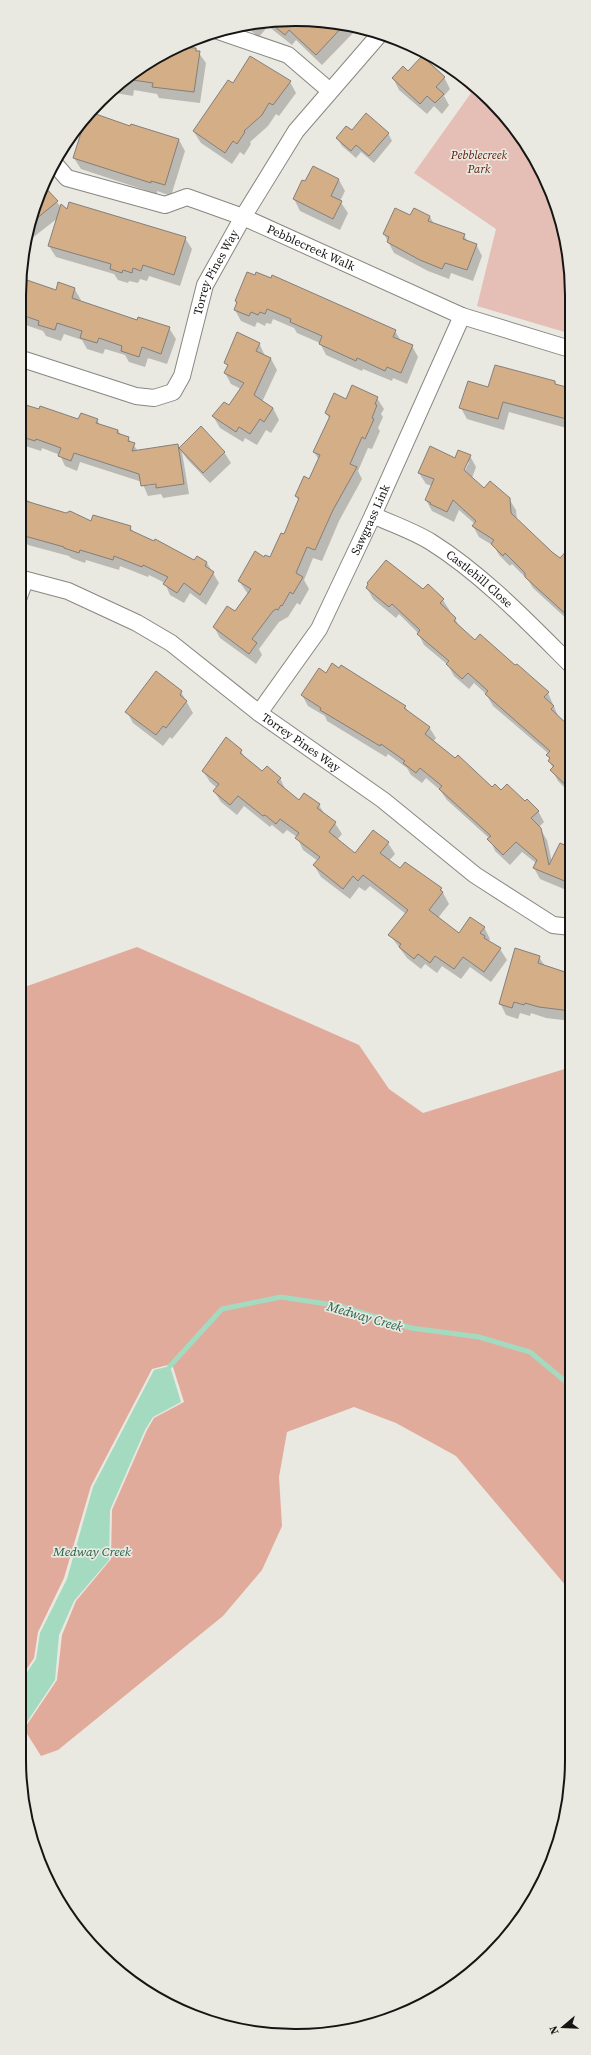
<svg xmlns="http://www.w3.org/2000/svg" width="591" height="2055" font-family="'Source Serif 4',serif">
	<style>
		.green { fill: #e5bfb5 }
		.forest { fill: #e1ab9c }
		.water { fill: #a3dac0 }
		.shadow { fill: #0003; fill-rule: evenodd }
		.lines { fill: none; stroke-linecap: round; stroke-linejoin: round }
		.stream { stroke: #a3dac0; stroke-width: 5 }
		.building { fill: #d3ae87; stroke: #847f7b }
		.service-casing { stroke: #888781; stroke-width: 10 }
		.minor-casing { stroke: #888781; stroke-width: 18 }
		.service { stroke: #fff; stroke-width: 8 }
		.minor { stroke: #fff; stroke-width: 16 }
		.labels { text-anchor: middle; stroke-width: 3.5; stroke-linejoin: round; paint-order: stroke }
		.park-label { font-size: 12px; font-style: italic; fill: #612010; stroke: #e9e8e1 }
		.street-label { font-size: 12px; fill: #151513; stroke: #e9e8e1 }
		.water-label { font-size: 13px; font-style: italic; fill: #22634a; stroke: #e9e8e1 }
		.rim { fill: none; stroke: #151513; stroke-width: 2 }
	</style>
	<rect width="100%" height="100%" fill="#e9e8e1"/>
	<path class="green" d="M432 55 503 113 551 189 570 260V325L568 333 477 306 496 229 414 173 471 93Z"/>
	<path class="forest" d="M137 947 359 1045 389 1089 423 1113 571 1067 572 1593 456 1456 396 1423 354 1407 287 1432 279 1477 282 1526 262 1570 223 1616 58 1750 41 1756 24 1729 57 1680 62 1635 76 1601 111 1559 112 1510 147 1430 154 1418 184 1402 172 1364 152 1369 91 1486 64 1578 38 1632 34 1658 19 1681V989Z"/>
	<path class="water" d="M170 1366 181 1402 153 1417 145 1430 110 1510 109 1560 74 1601 59 1635 55 1680 23 1728 19 1729V1684L36 1659 40 1633 67 1579 93 1487 154 1370Z"/>
	<g class="shadow">
		<path d="M295 19 349 24 355 31 322 65 296 40 292 45 268 26 259 37 242 24Z"/>
		<path d="M178 46 196 49 206 63 200 103 159 98 157 94 134 90 133 96 109 92 142 66Z"/>
		<path d="M408 73 444 77 450 89 444 96 449 105 442 114 434 106 427 114 399 90 393 78Z"/>
		<path d="M290 82 296 93 279 116 276 114 268 126 250 142 251 144 244 155 240 152 232 164 201 143 194 132Z"/>
		<path d="M93 108 99 117 130 128 131 125 179 140 185 151 171 196 157 191V194L81 169 74 158 84 127 65 143Z"/>
		<path d="M352 132 388 133 392 141 374 163 361 152 356 158 342 146 337 138Z"/>
		<path d="M313 168 339 180 345 191 340 201 348 213 340 230 300 211 294 199 306 183Z"/>
		<path d="M42 186 61 207 67 211 185 238 192 249 180 286 149 276 147 281 140 279 138 283 129 281 128 283 118 280 114 274 56 257 49 246 58 218 27 242 25 240Z"/>
		<path d="M411 217H430L434 224 464 235 468 242 476 244 482 256 473 281 451 273 449 279 428 271 394 253 384 234Z"/>
		<path d="M21 279 56 291 74 288 81 300 80 302 138 322 169 328 176 339 167 364 148 358 145 367 129 362 125 355 105 349 103 354 87 349 82 340 64 334 61 341 46 336 43 331 20 323 19 325Z"/>
		<path d="M236 301 395 331 401 341 412 346 418 357 407 384 393 378 392 381 363 369 362 371 326 355 320 343 297 333 294 328 273 319 271 324 266 323 265 326 257 322 255 327 241 321 235 310 237 303Z"/>
		<path d="M259 343 265 356 271 359 277 370 262 402 273 408 279 420 271 433 266 430 257 445 245 438 243 442 220 428 213 416 230 406 241 389 231 384 225 373 228 367 226 363Z"/>
		<path d="M555 382 557 386 570 389V429L509 412 504 430 467 419 461 408 489 388Z"/>
		<path d="M377 398 384 409 381 414 383 417 378 428 380 431 372 449 368 448 358 471 362 479 339 521 322 561 313 558 304 580 309 589 300 605 297 603 288 617 279 622 259 649 262 655 256 664 220 638 214 627 235 613 248 594 239 581 265 558 270 559 285 536 299 502 296 496 310 480 319 460 314 452 330 420 326 413 347 400Z"/>
		<path d="M19 404 79 420 97 419 100 425 118 430 121 435 128 438 138 451 177 445 179 449 201 428 224 452 231 463 210 483 187 459 182 452 189 494 163 498 161 494 148 496 142 482 80 462 77 471 65 466 60 455 42 448 41 451 19 444ZM160 482 161 484 145 486V484Z"/>
		<path d="M470 456 476 467 472 478 484 489 509 499 516 510 517 520 560 559 566 553 570 557V622L533 588 528 580 512 564 510 566 499 555 494 546 479 537 473 526 475 524 459 510 454 522 432 511 426 500 432 486 426 484 419 473 455 459ZM467 462H469L463 475H461Z"/>
		<path d="M19 496 35 504 92 522 130 527 134 533 195 561 207 563 219 583 206 605 190 593 184 603 170 595 165 583 149 575 148 577 120 566 119 570 86 560 85 563 71 558 69 556 28 545 24 538 19 536Z"/>
		<path d="M367 588 423 590 443 600 450 611 448 612 455 619 461 629 475 641 515 667 517 665 548 693 559 718 570 728V793L558 781 552 770 553 768 549 761V754L493 706 486 694 474 683 469 689 454 676 448 665 424 645 418 633 399 614 396 618 373 599Z"/>
		<path d="M327 674 405 706 408 712 429 727 436 738 433 742 492 788 526 802 538 811 544 822 539 827 547 840 552 862 571 852V892L540 879 534 868 536 863 522 852 510 865 495 851 490 839 447 800 440 790 426 778 422 783 411 775 407 768 388 754 386 757 327 721 325 716 308 706 302 695Z"/>
		<path d="M181 692 193 713 172 739 170 737 163 746 133 723 127 712Z"/>
		<path d="M19 718 25 729 19 753Z"/>
		<path d="M241 751 246 759 263 773 280 778 286 791 299 802 319 805 325 815 335 823 342 834 337 840 355 854 388 843 395 854 389 861 400 870 441 889 449 904 438 918 459 934 484 927 490 939 488 942 500 949 507 960 491 982 470 967 461 979 442 966 437 973 425 964 421 969 407 958 390 935 406 914 370 886 365 891 359 887 350 899 321 877 314 865 318 861 303 850 297 837 287 830 283 834 272 825 270 827 244 806 237 815 221 802 214 791 217 788 210 782 203 771Z"/>
		<path d="M539 957 545 966 571 974V1021L546 1018 531 1013 530 1016 520 1013 518 1019 506 1015 500 1003Z"/>
	</g>
	<g class="lines">
		<path class="stream" d="M170 1366 222 1309 281 1297 340 1306 411 1328 479 1337 530 1352 571 1386"/>
	</g>
	<g class="building">
		<path d="M295 19H299L345 24 316 55 289 30 285 35 269 22Z"/>
		<path d="M177 47 196 48V51H200L194 92 152 87 153 83 126 79 142 66Z"/>
		<path d="M250 56 291 81 273 105 269 103 262 115 244 131 245 132 237 144 233 141 225 153 193 131 228 80 233 83Z"/>
		<path d="M422 56 445 77 436 87 444 94 435 103 427 96 420 104 392 78 403 66 408 71Z"/>
		<path d="M90 112 130 126 131 124 179 139 165 185 151 181V183L73 158 86 117Z"/>
		<path d="M366 113 389 133 369 156 356 145 351 151 336 138 346 126 352 130Z"/>
		<path d="M313 166 339 179 331 196 342 201 333 219 293 199 302 180 305 181Z"/>
		<path d="M43 185 58 201 30 224 40 190Z"/>
		<path d="M69 202 186 237 174 275 143 265 141 271 133 268 132 273 123 270 122 273 110 269 111 264 48 246 61 204 67 209Z"/>
		<path d="M395 208 410 215 414 208 430 216 428 221 465 234 463 239 477 244 467 270 445 263 442 269 420 260 387 242 389 237 383 234Z"/>
		<path d="M247 272 255 275 256 272 271 278 272 275 396 330 393 337 413 345 401 373 387 367 385 371 357 358 356 361 319 344 322 336 290 322 291 319 267 309 265 314 260 312 258 315 251 312 249 316 234 310 237 302 235 301Z"/>
		<path d="M21 278 56 290 58 282 75 288 72 298 137 320 138 317 170 327 161 354 142 347 139 357 121 351 122 346 99 338 97 343 80 338 82 331 57 323 55 330 38 325 39 321 19 314Z"/>
		<path d="M237 332 260 343 256 351 271 358 254 395 273 408 264 422 260 419 250 434 239 427 236 432 212 416 224 402 229 405 244 383 224 373 228 365 224 363Z"/>
		<path d="M495 365 555 381V384L570 388V420L503 402 498 419 459 408 468 381 488 387Z"/>
		<path d="M352 385 378 397 375 404 377 405 372 418 374 419 365 439 362 437 350 464 357 467 333 510 315 550 307 547 296 573 303 577 293 594 290 592 282 606 281 605 278 610 276 609 273 611 252 639 257 643 249 654 213 627 227 606 235 611 251 589 238 581 255 551 264 557 265 555 270 557 281 533 284 534 299 498 295 496 304 476 309 479 320 455 313 452 330 416 325 413 334 393 346 399Z"/>
		<path d="M19 403 39 409 40 406 78 419 81 413 98 419 96 423 118 430 117 433 129 437 128 441 135 443 132 451 178 444 184 484 156 488V484L141 486 139 474 74 453 71 461 58 456 61 448 36 439 35 441 19 436Z"/>
		<path d="M201 426 225 452 203 473 179 448Z"/>
		<path d="M430 446 455 458 458 450 471 455 464 470 484 488 490 481 510 498 511 513 552 552 560 558 570 547V618L525 577V573L505 553 503 556 491 544 494 540 472 526 476 521 453 500 447 512 430 504 431 503 425 500 434 479 418 473Z"/>
		<path d="M19 499 66 513 70 511 91 521 93 515 131 526 130 530 154 541 155 539 194 560 197 556 207 562 205 566 214 572 200 595 184 583 177 593 163 584 168 577 143 565 142 567 114 556 113 560 80 550 79 553 64 548V547L21 535 23 527 19 526Z"/>
		<path d="M386 560 423 589 428 584 444 599 440 603 456 618 454 621 475 640 480 634 515 665 517 664 549 692 544 697 554 706 551 709 570 727V789L550 770 554 766 548 761 550 758 546 755 550 751 485 694 488 691 468 673 462 679 446 664 449 661 417 634 420 630 392 604 389 607 366 588 368 584 367 583Z"/>
		<path d="M332 663 339 668 341 665 406 706 404 708 430 727 425 734 455 758 458 755 492 787 495 784 501 790 507 784 525 801 527 799 539 811 531 818 541 828 549 865 560 843 571 848V875L567 882 533 868 537 860 516 842 503 855 487 839 491 836 439 789 442 786 420 768 416 773 403 763 405 761 381 744 380 746 320 710 321 708 301 695 319 668 326 673Z"/>
		<path d="M156 671 182 691 180 695 187 701 166 728 163 726 156 735 125 712Z"/>
		<path d="M226 737 242 750 240 753 262 771 267 766 281 778 277 782 299 800 304 793 320 804 317 808 336 822 329 832 355 853 373 830 389 842 380 853 400 868 405 862 442 888 440 890 443 892 429 910 459 933 470 917 485 927 480 933 485 936 484 938 501 948 484 972 463 957 454 969 435 956 430 963 418 954 414 959 399 947 401 944 388 935 408 910 363 875 358 881 353 876 343 889 313 865 320 857 295 838 299 833 280 819 276 824 265 815 263 816 238 796 230 805 213 791 219 784 202 771Z"/>
		<path d="M515 948 540 956 538 963 571 974V1011L539 1007 525 1003 524 1005 514 1002 512 1008 499 1004Z"/>
	</g>
	<g class="lines">
		<defs>
			<path id="service" d="M19 608 29 581"/>
			<g id="minor">
				<path d="M218 31 288 55 330 91"/>
				<path id="s1" d="M54 163 67 178 165 205 187 197 243 217 462 316 570 349"/>
				<path id="s2" d="M19 358 136 396 154 398 173 392 182 376 205 285 243 217 296 131 379 35"/>
				<path id="s3" d="M373 515C392 524 413 531 431 542 482 574 528 622 570 664"/>
				<path id="s4" d="M19 578 68 591 137 623 171 643 259 713 383 800 475 875 553 925 571 927"/>
				<path id="s5" d="M259 713 319 629 373 515 462 316"/>
			</g>
		</defs>
		<use href="#service" class="service-casing"/>
		<use href="#minor" class="minor-casing"/>
		<use href="#service" class="service"/>
		<use href="#minor" class="minor"/>
	</g>
	<g class="labels">
		<g class="park-label">
			<text x="479" y="159">Pebblecreek<tspan x="479" dy="14">Park</tspan></text>
		</g>
		<g class="street-label">
			<text dy="4" stroke="none"><textPath href="#s1" startOffset="279">Pebblecreek Walk</textPath></text>
			<text dy="4" stroke="none"><textPath href="#s2" startOffset="289">Torrey Pines Way</textPath></text>
			<text dy="4" stroke="none"><textPath href="#s5" startOffset="224">Sawgrass Link</textPath></text>
			<text dy="4" stroke="none"><textPath href="#s3" startOffset="125">Castlehill Close</textPath></text>
			<text dy="4" stroke="none"><textPath href="#s4" startOffset="330">Torrey Pines Way</textPath></text>
		</g>
		<g class="water-label">
			<text transform="translate(365 1316) rotate(16)" y="5">Medway Creek</text>
			<text x="92" y="1556">Medway Creek</text>
		</g>
	</g>
	<path d="M0 0H591V2055H0ZM295 26H296A269 269 0 0 1 565 295V1760A269 269 0 0 1 296 2029H295A269 269 0 0 1 26 1760V295A269 269 0 0 1 295 26Z" fill="#e9e8e1" fill-rule="evenodd"/>
	<path class="rim" d="M295 26H296A269 269 0 0 1 565 295V1760A269 269 0 0 1 296 2029H295A269 269 0 0 1 26 1760V295A269 269 0 0 1 295 26Z"/>
	<g transform="translate(563 2027) rotate(251)" stroke="#e9e8e1" stroke-width="3" paint-order="stroke">
	<path d="M0-3L7 15L0 10L-7 15Z" fill="#151513"/>
	<text y="-6" font-size="11" font-weight="bold" text-anchor="middle" fill="#151513">N</text>
	</g>
</svg>
